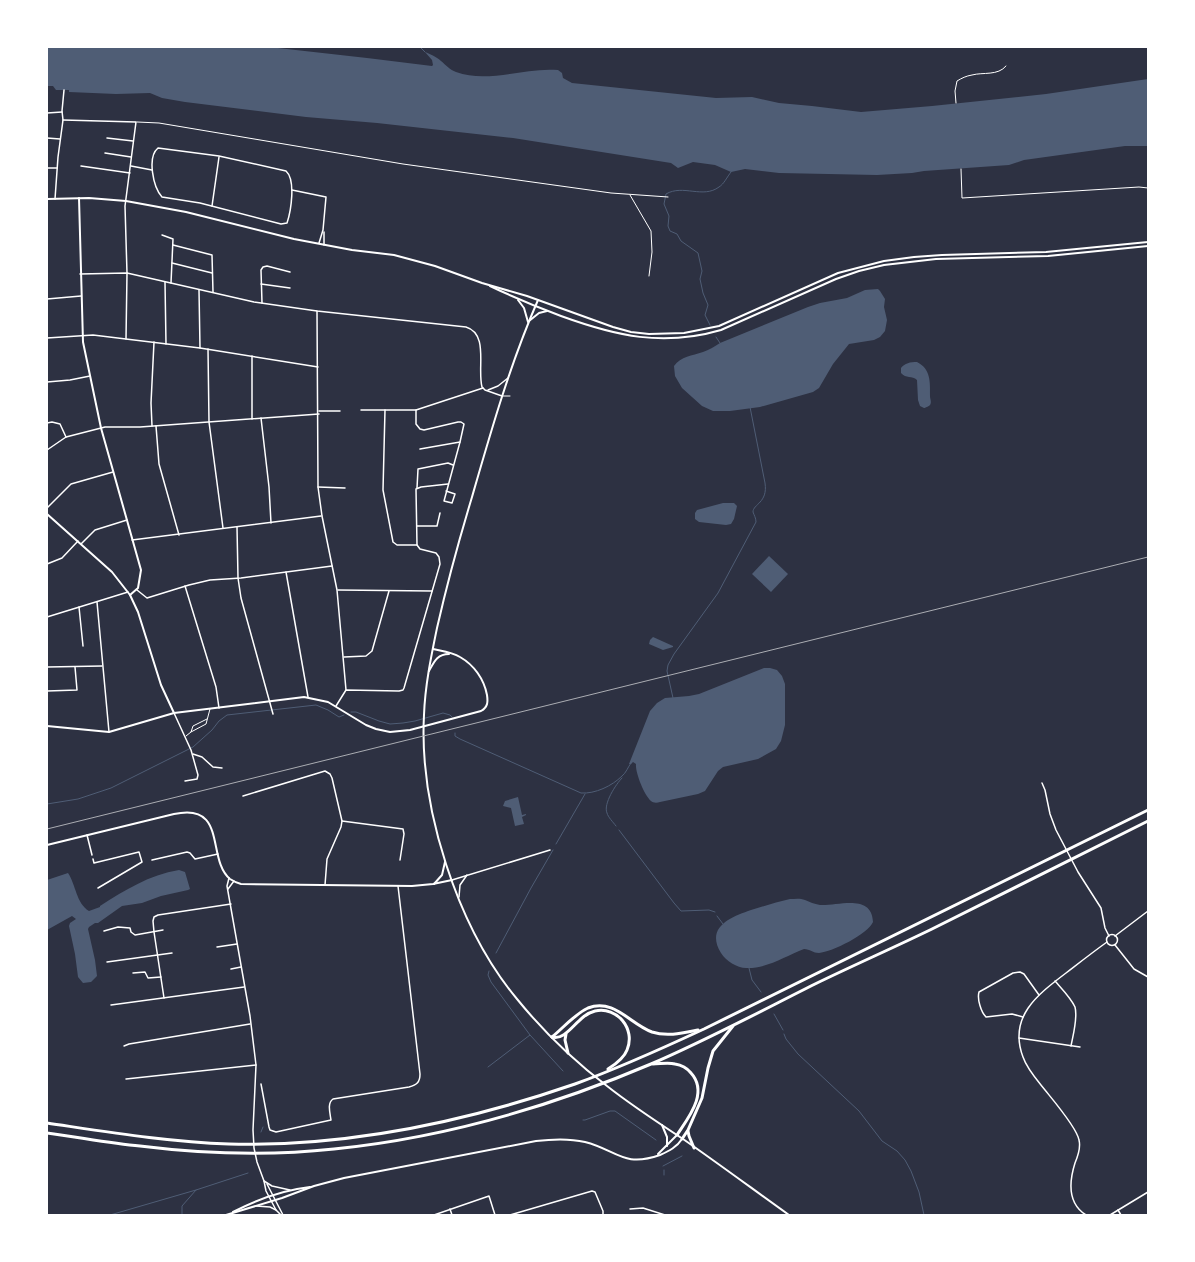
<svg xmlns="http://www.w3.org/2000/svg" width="1195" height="1262" font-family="'Libre Baskerville',serif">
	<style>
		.water { fill: #4f5d75 }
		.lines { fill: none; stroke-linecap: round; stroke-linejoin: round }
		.stream { stroke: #4f5d75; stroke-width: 1 }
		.service { stroke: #fff; stroke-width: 1 }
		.minor { stroke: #fff; stroke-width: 1.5 }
		.tertiary { stroke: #fff; stroke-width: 2 }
		.secondary { stroke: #fff; stroke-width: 2 }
		.motorway { stroke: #fff; stroke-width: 3 }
		.rail { stroke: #abadb3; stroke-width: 1 }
	</style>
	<rect width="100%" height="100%" fill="#2d3142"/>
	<g class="water">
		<path d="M47 47H269L367 58 432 66 433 65 432 60 425 52C430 54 437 57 441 61 446 65 450 70 456 72 488 84 525 67 558 70L562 73 563 78 572 83 716 98 752 97 779 103 812 106 861 112 932 106 1046 94 1148 79V146H1125L1024 160 1009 165 924 171 912 173 877 175 779 173 745 169 731 172 715 165 693 162 678 168 671 163 513 138 377 123 306 117 185 102 162 98 150 93 116 94 69 92V90H56L53 86H47Z"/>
		<path d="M878 289 880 291 885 299 884 307 887 320 885 331 880 337 874 340 849 344 833 364 819 388 813 392 760 407 730 411H713L702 406 682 388 675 376 674 366C681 356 692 356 703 352 709 350 714 347 720 343L808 307 820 303 847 298 865 290Z"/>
		<path d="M917 362C931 369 930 382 930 396 930 399 932 402 930 405 929 406 925 408 924 408L920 406 918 400 917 380C912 375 906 379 901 373V368C905 363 910 362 917 362Z"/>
		<path d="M723 503H734L737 506 734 519 731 524 726 525 699 522 695 519V513L697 510Z"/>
		<path d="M769 556 788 574 771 592 752 574Z"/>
		<path d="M653 637 673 646V647L663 650 649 644 650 640Z"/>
		<path d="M764 668H770L777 670 782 676 785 684V725L781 741 776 749 758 759 723 767 718 771 705 791 698 794 660 802C657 803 653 803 651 801 644 795 635 772 636 764L633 762 631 764H629L650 711 657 703 665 698 689 696 699 694Z"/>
		<path d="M518 797 522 815 526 814V815L522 817 524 824 515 826 511 808 503 806 505 801Z"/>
		<path d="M179 870 185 872 190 889 188 890 161 896 142 903 122 906 98 923H95L89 927 88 929 95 960 97 976 91 982 83 983 78 977 75 954 69 926 70 923 76 919 72 916 47 930V880L68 873C76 885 76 903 89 911L100 907V906C125 890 149 875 179 870Z"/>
		<path d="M790 899C795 899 800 898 805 900 810 902 814 904 820 905 838 906 872 893 873 922 868 934 832 952 819 953 813 953 810 949 804 949 786 956 766 969 746 968 737 968 726 961 721 953 705 927 731 917 751 910 764 906 777 902 790 899Z"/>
	</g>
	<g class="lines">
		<g class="stream">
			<path d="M420 47 425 52"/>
			<path d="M710 325 705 315 708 305 703 293 700 279 702 271 698 253 681 241 677 234 670 231 668 226 669 216 664 204 666 194C683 184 703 199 719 187 724 184 727 177 731 172"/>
			<path d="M716 337 720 343"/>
			<path d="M673 698 667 671 668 665 674 654 718 593 756 522C756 518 754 515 753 512 753 504 768 503 765 483L750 407"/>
			<path d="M351 712H356L379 721 390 724 403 723 415 721 443 713 450 715 452 717"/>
			<path d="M455 733V736L460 739 581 793C595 794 612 786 622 776 626 773 628 767 631 763"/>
			<path d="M47 804 78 799 111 788 193 747 212 730 219 721 227 715 316 705 328 710 339 717 344 715"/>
			<path d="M616 826C613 822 608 817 607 813 603 804 616 784 622 778"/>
			<path d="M619 830 674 903 681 911 709 910 715 912"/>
			<path d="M556 844 585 794"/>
			<path d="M717 916 723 924"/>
			<path d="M496 953 531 888 553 850"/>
			<path d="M749 968 752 980 761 992"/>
			<path d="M774 1014 783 1030"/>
			<path d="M784 1034 786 1039 798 1054 859 1111 882 1141 897 1151 905 1160 911 1171 919 1192 924 1215"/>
			<path d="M530 1035 563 1071"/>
			<path d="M488 1067 530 1035 491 982 488 975 489 971"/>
			<path d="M583 1120H585L610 1111H615L656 1140"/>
			<path d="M261 1132 263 1127"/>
			<path d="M663 1166 682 1156"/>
			<path d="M664 1170V1175"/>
			<path d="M110 1215 196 1190"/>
			<path d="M182 1215V1206L196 1190 248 1173"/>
		</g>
		<g class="service">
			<path d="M956 103 955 91 957 81C962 78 966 76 972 75 983 72 998 76 1006 66"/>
			<path d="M137 122 159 123 403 164 611 193 668 197"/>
			<path d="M961 169 962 198 1139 187 1148 188"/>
			<path d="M630 195 651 231 652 252 649 276"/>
			<path d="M503 396H510"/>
			<path d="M191 732 206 724 210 709"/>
			<path d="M186 736 191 732 193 726 207 719"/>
		</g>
		<g class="minor">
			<path d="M47 113 62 112"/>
			<path d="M63 120 136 122 125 206 127 273 126 339"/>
			<path d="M47 138 60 139"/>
			<path d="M107 138 133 141"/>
			<path d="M158 148 219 156 286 171C296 180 291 211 287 223L281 224 200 203 162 197C153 187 147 157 158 148Z"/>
			<path d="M105 153 131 157"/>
			<path d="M81 166 130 173"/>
			<path d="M131 166 152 170"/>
			<path d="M47 168H57"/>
			<path d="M292 190 326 197 323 230 319 243"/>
			<path d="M55 199 58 157 63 120 62 111 64 90"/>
			<path d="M212 206 219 157"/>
			<path d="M324 232V245"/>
			<path d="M162 235 173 239 171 283"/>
			<path d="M173 245 212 255 213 292"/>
			<path d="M172 263 212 273"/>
			<path d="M80 274 127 273 254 302 317 311 466 327C489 334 477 368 482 387L485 390 502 396"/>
			<path d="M165 282 166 344"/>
			<path d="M261 284 290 288"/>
			<path d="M199 290 200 348"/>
			<path d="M47 299 81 296"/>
			<path d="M262 303 261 270 263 267 267 266 290 272"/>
			<path d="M317 311 318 487 322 516 337 590 346 690"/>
			<path d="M47 338 93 335 200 348 318 367"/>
			<path d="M208 349 209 422 223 528"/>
			<path d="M252 356V419"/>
			<path d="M47 382 70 380 90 376"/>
			<path d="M488 390 498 386 508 378"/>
			<path d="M361 410H416L483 388"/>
			<path d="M385 410 383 490 393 542 397 545H417"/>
			<path d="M416 410V424L420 429 424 430 458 422H461L464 424 460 442 444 501 452 503 455 494 446 491"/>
			<path d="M319 411H340"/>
			<path d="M261 418 269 487 271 523"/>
			<path d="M47 423 52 422 60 424 66 437"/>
			<path d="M152 426 151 403 154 342"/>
			<path d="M156 426 159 464 179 535"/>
			<path d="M420 449 460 442"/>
			<path d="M47 450 66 437 105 427H140L319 414"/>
			<path d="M318 487 345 488"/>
			<path d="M417 488 418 469 448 463 453 465"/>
			<path d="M47 508 71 484 113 472"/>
			<path d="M417 526H437L440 513"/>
			<path d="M237 527 238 578 241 598 273 714"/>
			<path d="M132 540 321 516"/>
			<path d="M81 544 95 530 127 520"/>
			<path d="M47 564 62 558 78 541"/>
			<path d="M286 572 308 697"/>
			<path d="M185 586 216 687 219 708"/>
			<path d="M137 590 147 598 189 585 210 580 241 578 332 566"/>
			<path d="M338 590 432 591"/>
			<path d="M97 602 109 732"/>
			<path d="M79 607 83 646"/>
			<path d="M47 617 128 592"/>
			<path d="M344 657 366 656 372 651 389 591"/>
			<path d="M47 667 102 666"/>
			<path d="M47 691 77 690 75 667"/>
			<path d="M336 706 346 690 399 691 403 690 404 688 440 564 439 557 436 553 420 549 417 545 416 489 421 487 448 484"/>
			<path d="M174 713 191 750 198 775 197 779 185 781"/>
			<path d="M193 754 202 757 213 767 222 768"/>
			<path d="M1042 783 1045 790 1050 814 1056 830 1078 872 1101 908 1105 928 1109 936"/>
			<path d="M243 796 325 771 330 774 332 778 342 821 341 827 327 859 325 885"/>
			<path d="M342 821 403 829 404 834 400 860"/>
			<path d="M87 835 92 855"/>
			<path d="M93 859 94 863 139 852 142 862 98 888"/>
			<path d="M152 860 187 852 190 853 195 859 218 854"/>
			<path d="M229 878 227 886 250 1016 256 1065 253 1130 254 1148 257 1162 264 1181 266 1191 276 1210 281 1215"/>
			<path d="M452 880 550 850"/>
			<path d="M228 889 234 881"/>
			<path d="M459 897 460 885 467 875"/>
			<path d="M104 931 118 927 130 928 131 932 135 935 163 930"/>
			<circle cx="1112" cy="940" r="5.5"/>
			<path d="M1115 936 1148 911"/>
			<path d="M1115 945 1134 969 1148 977"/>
			<path d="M217 947 237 944"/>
			<path d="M107 962 172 953"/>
			<path d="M231 969 241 967"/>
			<path d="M133 973 145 972 148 978 161 977"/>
			<path d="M1055 981C1062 989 1071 998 1075 1007 1078 1018 1073 1035 1071 1046"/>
			<path d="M164 998 154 932 153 921 154 917 158 915 231 904"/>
			<path d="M111 1005 244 987"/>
			<path d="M1023 1017 1012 1014 986 1017C981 1012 977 999 979 992L1013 973 1020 972 1024 974 1039 995"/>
			<path d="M1019 1038 1080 1047"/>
			<path d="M124 1046 129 1044 250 1024"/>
			<path d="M126 1079 256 1065"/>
			<path d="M261 1084 269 1127 270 1130 276 1132 331 1120C330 1113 327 1103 333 1099L409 1087C417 1085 420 1082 420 1074L398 886"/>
			<path d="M264 1181 272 1186 290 1190"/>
			<path d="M267 1184 283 1215"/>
			<path d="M256 1206 270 1207 276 1210"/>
			<path d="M450 1209 452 1215"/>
			<path d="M630 1209 643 1208 665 1215"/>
			<path d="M1118 1210 1121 1215"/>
			<path d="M434 1215 489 1196 495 1215"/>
			<path d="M510 1215 592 1191 595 1192 603 1211V1215"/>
			<path d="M1086 1215C1067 1203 1069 1182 1075 1163 1078 1156 1081 1148 1079 1140 1077 1128 1053 1100 1045 1090 1037 1080 1027 1069 1023 1057 1008 1017 1037 995 1066 973 1079 963 1093 952 1107 942"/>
			<path d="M1110 1215 1148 1192"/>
		</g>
		<g class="tertiary">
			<path d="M79 198 83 342 101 428 141 570 138 588 130 595"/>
			<path d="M47 514 112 572 130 595 138 612 161 685 174 713"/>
			<path d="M429 671C434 662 437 654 449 654"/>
			<path d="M47 726 109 732 174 713 304 697 328 702 366 725 376 729 390 732 410 730 481 711C488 707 488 702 487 695 484 679 474 665 460 657 452 652 442 651 433 649"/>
			<path d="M47 845 174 814C228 802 206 859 230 879 233 881 237 883 241 884L412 886 433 884 452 880"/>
			<path d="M434 884 442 875 445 862"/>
		</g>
		<g class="secondary">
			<path d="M47 199 89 198 126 201 186 212 294 239 352 250 394 255 435 266 482 283 527 296 613 327 631 332 649 334 684 333 719 326 838 273 884 261 914 257 942 255 1046 252 1148 242"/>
			<path d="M490 286C513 297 537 307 561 316 616 336 663 347 721 330L836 279 859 271 884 265 936 259 1048 256 1148 246"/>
			<path d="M518 300 524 308 528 322"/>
			<path d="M538 300C510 364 491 431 472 497 459 540 447 584 437 628 431 657 425 686 424 715 419 807 457 927 517 999 543 1031 574 1061 607 1086 631 1105 657 1122 683 1139 719 1164 754 1190 789 1215"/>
			<path d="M529 321 539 313 547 311"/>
			<path d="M662 1125 667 1137V1146"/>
			<path d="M658 1154 677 1135"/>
			<path d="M233 1212C256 1200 284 1190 310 1187"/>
			<path d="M226 1215 282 1198 314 1186 344 1178 536 1141C553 1139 568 1138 585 1142 617 1150 623 1168 660 1155 669 1151 677 1147 682 1139"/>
		</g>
		<g class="motorway">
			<path d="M566 1034 565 1040 568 1053"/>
			<path d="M552 1037C563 1028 575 1014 588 1008 614 998 630 1024 652 1032 667 1037 683 1033 698 1030"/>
			<path d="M552 1037C568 1041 577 1015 595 1011 617 1006 636 1029 627 1050 624 1058 616 1064 608 1069"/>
			<path d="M653 1064C660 1064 668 1062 675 1064 682 1065 687 1068 691 1073 709 1093 688 1118 677 1135"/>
			<path d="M47 1123C108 1132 168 1142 229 1144 346 1147 465 1122 575 1084 619 1068 661 1049 704 1029L1148 810"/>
			<path d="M688 1131 689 1136 694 1148"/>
			<path d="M47 1133C78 1137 109 1143 140 1146 204 1154 270 1156 334 1149 443 1138 550 1107 651 1064 707 1040 761 1011 815 984 854 965 893 948 932 929 1004 893 1076 857 1148 821"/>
			<path d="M682 1139 688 1130 702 1098 708 1068 713 1051 733 1026"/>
		</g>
		<path class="rail" d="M47 829 1148 557"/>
	</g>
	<rect width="1195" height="1262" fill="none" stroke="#ffffff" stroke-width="96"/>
</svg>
